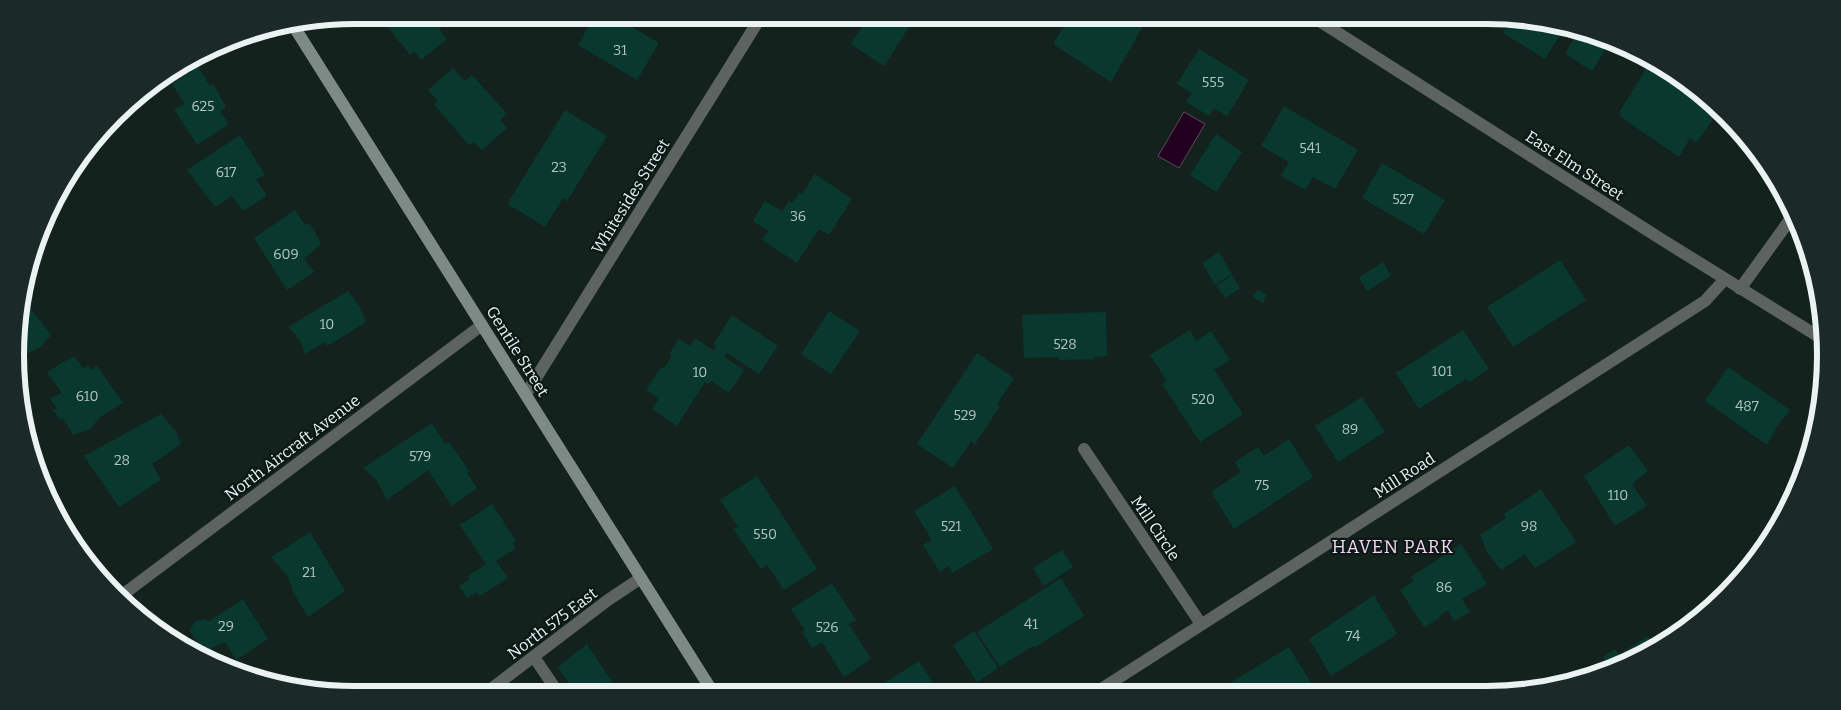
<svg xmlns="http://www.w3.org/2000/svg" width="1841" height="710" font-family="Bitter,serif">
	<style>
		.water { fill: #240020; stroke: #5f495f }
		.building { fill: #09382f }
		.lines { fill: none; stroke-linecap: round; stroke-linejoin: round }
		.service { stroke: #5c6361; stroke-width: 12 }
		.minor { stroke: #5c6361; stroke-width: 12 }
		.secondary { stroke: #7e8a86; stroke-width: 12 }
		.labels { text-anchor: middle; stroke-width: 4.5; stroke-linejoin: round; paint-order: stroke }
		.number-label { font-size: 14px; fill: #b2c4c0 }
		.street-label { font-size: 16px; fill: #eaf3f1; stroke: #0a1915 }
		.neighbourhood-label { font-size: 18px; letter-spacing: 1px; fill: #fbd3f3; stroke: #0a1915 }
		.rim { fill: none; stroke: #eaf3f1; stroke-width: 6 }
	</style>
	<rect width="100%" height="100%" fill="#14221e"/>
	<path class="water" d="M1184 112 1205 124 1179 168 1158 156Z"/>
	<g class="building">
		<path d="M378 15H439L446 23 439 29 447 39 421 60 414 51 410 55Z"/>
		<path d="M595 15H638L632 27 659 43 637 80 578 45Z"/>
		<path d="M870 15H908L914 19 884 66 851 44Z"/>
		<path d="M1071 15H1128L1143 26 1111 82 1053 44Z"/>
		<path d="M1512 18 1574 27 1613 41 1608 49 1606 48 1592 71 1565 54 1575 37 1563 30 1545 59 1503 33Z"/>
		<path d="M1199 49 1249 80 1227 116 1214 108 1209 116 1186 102 1192 93 1177 84Z"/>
		<path d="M1650 62 1719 111 1696 143 1690 138 1679 157 1621 117 1620 111Z"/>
		<path d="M198 67 210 86 213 84 226 107 220 112 229 124 197 145 174 109 185 104 172 84Z"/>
		<path d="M453 68 465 81 472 75 507 114 500 120 507 128 482 150 474 142 469 145 434 105 438 101 428 90Z"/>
		<path d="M1284 106 1358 150 1335 189 1313 177 1305 190 1281 176 1289 162 1261 146Z"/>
		<path d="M565 110 607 136 567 201 563 198 545 227 507 204Z"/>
		<path d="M1216 134 1242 152 1216 192 1190 175Z"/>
		<path d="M240 135 265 175 256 179 267 196 243 211 232 196 215 207 187 170Z"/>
		<path d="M1382 163 1445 200 1424 234 1362 198Z"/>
		<path d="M815 174 852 199 829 235 819 229 797 263 762 240 768 231 753 221 765 201 782 211 789 201 792 203 799 193 802 194Z"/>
		<path d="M295 210 305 225 308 223 313 228 321 244 304 259 314 272 287 290 254 238Z"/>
		<path d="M1801 230 1808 246 1809 248 1795 237Z"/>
		<path d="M1219 252 1232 274 1215 285 1202 263Z"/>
		<path d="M1560 260 1586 300 1513 347 1487 307Z"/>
		<path d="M1383 262 1391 276 1367 291 1359 277Z"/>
		<path d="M1232 275 1240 288 1225 298 1216 286Z"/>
		<path d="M1258 289 1267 295 1263 303 1253 297Z"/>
		<path d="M348 291 360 307 366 322 327 346 325 342 305 354 300 340 288 327Z"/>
		<path d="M25 301 51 335 39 348 22 356 19 353 18 310 19 307Z"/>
		<path d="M829 311 860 331 831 374 801 354Z"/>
		<path d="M1106 312 1107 356 1094 357V359L1059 360V357L1024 358 1022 315Z"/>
		<path d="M732 315 778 346 759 374 727 353 724 357 744 370 729 393 711 381 709 384 705 382 677 426 652 409 659 398 646 390 661 367 664 368 672 356 669 354 679 339 690 346 695 338 714 351 716 347 713 345Z"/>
		<path d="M1190 330 1196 341 1211 331 1230 360 1214 370 1243 414 1200 442 1162 384 1167 381 1150 355Z"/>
		<path d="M1463 330 1489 369 1469 382 1466 379 1419 409 1396 373Z"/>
		<path d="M977 353 1014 378 997 404 1000 406 975 444 971 441 953 468 917 444Z"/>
		<path d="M74 356 84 369 88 365 91 370 97 366 123 403 100 417 90 429 73 435 63 418 60 420 53 410 57 409 50 398 62 393 47 372Z"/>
		<path d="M1728 367 1790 410 1777 426 1767 445 1705 401Z"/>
		<path d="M1362 397 1385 432 1338 462 1315 426Z"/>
		<path d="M161 414 176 432 181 444 152 464 161 480 119 507 84 456Z"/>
		<path d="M432 423 445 444 449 442 470 472 467 473 477 488 452 506 428 470 387 500 376 479 363 468Z"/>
		<path d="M1289 439 1313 477 1234 529 1211 492 1241 472 1235 462 1258 447 1264 456Z"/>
		<path d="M1629 445 1648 471 1632 484 1647 506 1615 526 1584 476Z"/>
		<path d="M757 476 817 569 784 590 767 565 761 569 733 529 738 526 720 500Z"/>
		<path d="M955 486 993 549 952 573 949 566 940 572 923 545 932 540 914 511Z"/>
		<path d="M1541 489 1576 542 1535 568 1525 554 1501 570 1487 552 1480 535 1506 518 1504 514Z"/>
		<path d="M492 504 516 541 513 544 516 548 496 561 508 578 480 596 477 592 467 598 459 586 470 579 468 576 486 564 460 525Z"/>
		<path d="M310 532 345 591 308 617 294 594 287 575 271 557Z"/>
		<path d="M1461 544 1487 584 1462 599 1470 612 1454 621 1448 610 1439 616 1440 618 1424 627 1400 590 1414 581 1411 577Z"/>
		<path d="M1062 550 1073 567 1044 586 1033 568Z"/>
		<path d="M1061 578 1084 616 1034 648 1033 646 1000 667 977 632Z"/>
		<path d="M832 583 856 620 849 624 871 659 844 677 822 642 812 648 802 632 805 630 791 609Z"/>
		<path d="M1734 583 1710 610 1692 623 1686 613Z"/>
		<path d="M1374 595 1397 634 1331 676 1309 639Z"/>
		<path d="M243 599 268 639 236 660 225 642 213 647 206 655 189 630 196 621 206 619 208 622Z"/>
		<path d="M974 631 998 668 977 682 953 645Z"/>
		<path d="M1648 636 1655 647 1636 660 1629 662 1623 652Z"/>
		<path d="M587 644 620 694H576L558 667Z"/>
		<path d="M1289 647 1313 686 1304 693H1223L1220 689Z"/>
		<path d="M1615 649 1622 660 1611 667 1603 657Z"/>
		<path d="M919 661 940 694H868Z"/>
		<path d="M529 687 535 695H519Z"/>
	</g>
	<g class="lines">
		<path class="service" d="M1740 289 1794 214"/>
		<g class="minor">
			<path d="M1310 15 1661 239 1824 340"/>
			<path d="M526 394 762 15"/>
			<path d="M1084 449 1201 624"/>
			<path d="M121 596 482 325"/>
			<path d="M534 657 559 694"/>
			<path d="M1095 693 1705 301 1725 279"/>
			<path d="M483 695 608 600 641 578"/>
		</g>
		<path class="secondary" d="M293 25 714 694"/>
	</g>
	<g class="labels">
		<g class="number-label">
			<text x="620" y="55">31</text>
			<text x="1213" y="87">555</text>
			<text x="203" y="111">625</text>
			<text x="1310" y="153">541</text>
			<text x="559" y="172">23</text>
			<text x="226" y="177">617</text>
			<text x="1403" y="204">527</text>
			<text x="798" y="221">36</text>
			<text x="286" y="259">609</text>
			<text x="327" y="329">10</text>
			<text x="1065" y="349">528</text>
			<text x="1442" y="376">101</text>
			<text x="700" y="377">10</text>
			<text x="87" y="401">610</text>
			<text x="1203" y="404">520</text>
			<text x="1747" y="411">487</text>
			<text x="965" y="420">529</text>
			<text x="1350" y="434">89</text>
			<text x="420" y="461">579</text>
			<text x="122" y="465">28</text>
			<text x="1262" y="490">75</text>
			<text x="1618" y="500">110</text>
			<text x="951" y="531">521</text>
			<text x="1529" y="531">98</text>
			<text x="765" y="539">550</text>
			<text x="309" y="577">21</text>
			<text x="1444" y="592">86</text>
			<text x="1031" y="629">41</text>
			<text x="226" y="631">29</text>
			<text x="827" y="632">526</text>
			<text x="1353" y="641">74</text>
		</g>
		<g class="street-label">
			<text transform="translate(1575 165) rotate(33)" y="6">East Elm Street</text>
			<text transform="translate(630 196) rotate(-58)" y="6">Whitesides Street</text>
			<text transform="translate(518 351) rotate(58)" y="6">Gentile Street</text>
			<text transform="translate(292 447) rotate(-37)" y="6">North Aircraft Avenue</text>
			<text transform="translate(1404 475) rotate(-33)" y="6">Mill Road</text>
			<text transform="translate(1156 528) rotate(56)" y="6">Mill Circle</text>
			<text transform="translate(552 623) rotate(-37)" y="6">North 575 East</text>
		</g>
		<g class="neighbourhood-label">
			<text x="1393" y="553">HAVEN PARK</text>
		</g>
	</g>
	<path d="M0 0H1841V710H0ZM355 24H1486A331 331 0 0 1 1817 355V355A331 331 0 0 1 1486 686H355A331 331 0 0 1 24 355V355A331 331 0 0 1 355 24Z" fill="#1c2a27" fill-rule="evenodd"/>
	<path class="rim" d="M355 24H1486A331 331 0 0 1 1817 355V355A331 331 0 0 1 1486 686H355A331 331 0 0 1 24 355V355A331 331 0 0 1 355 24Z"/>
</svg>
